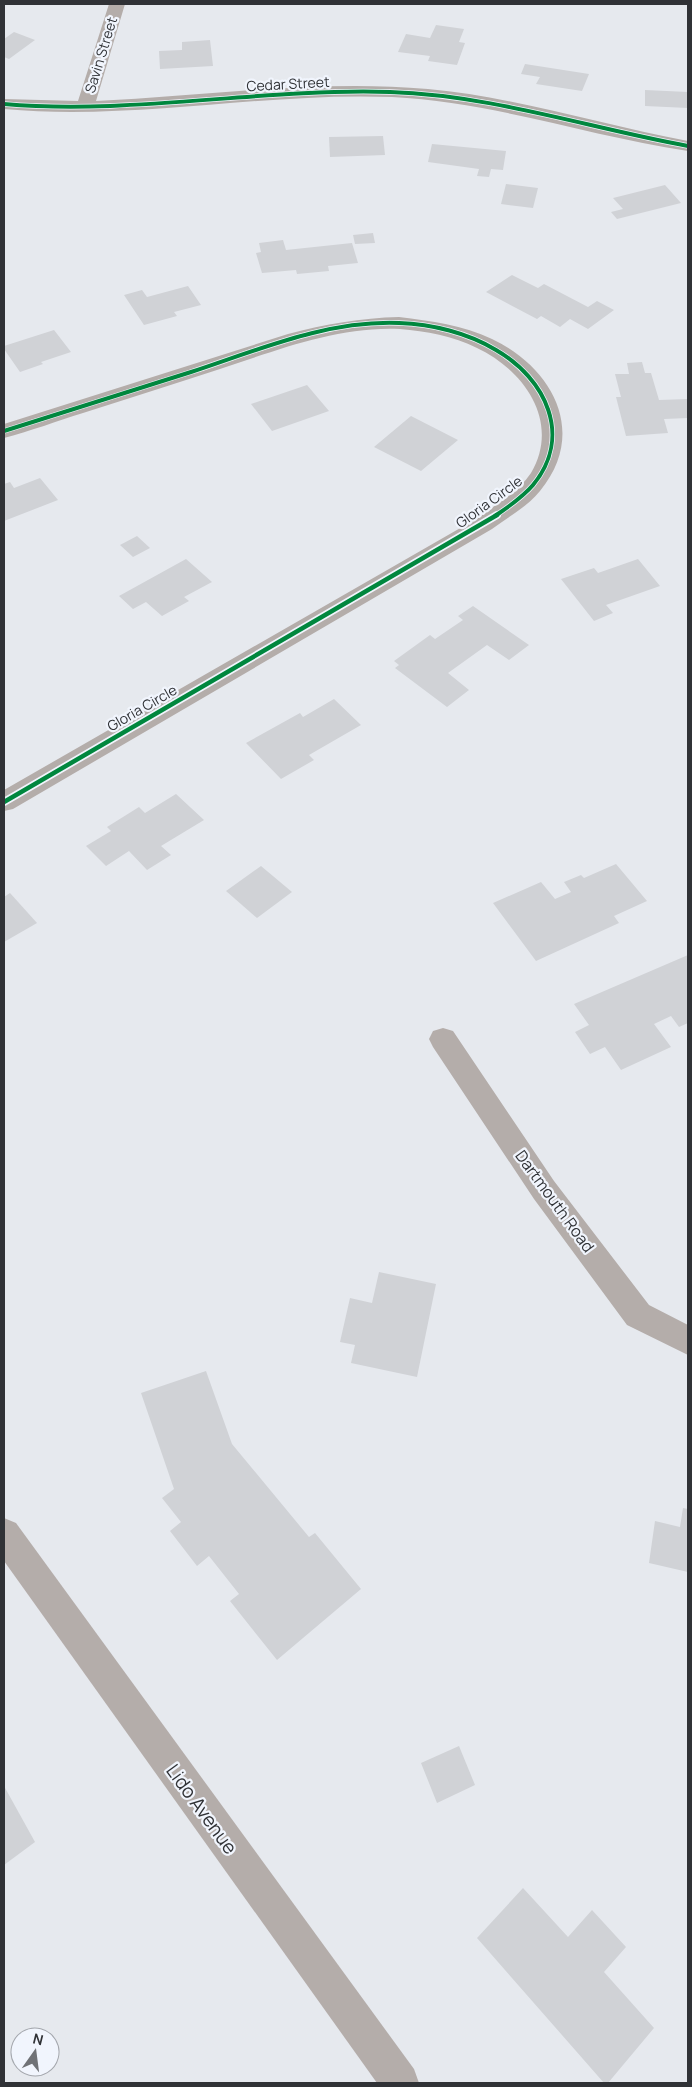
<svg xmlns="http://www.w3.org/2000/svg" width="692" height="2087" font-family="Manrope,sans-serif">
	<style>
		.building { fill: #d0d2d6 }
		.lines { fill: none; stroke-linecap: round; stroke-linejoin: round }
		.street { fill: #b4adaa; fill-rule: evenodd }
		.cycleway-far1-casing { stroke: #f1f5fd; stroke-width: 5.5 }
		.cycleway-casing { stroke: #f1f5fd; stroke-width: 8 }
		.cycleway-far1 { stroke: #00873e; stroke-width: 4 }
		.cycleway { stroke: #00873e; stroke-width: 4.5 }
		.labels { text-anchor: middle; stroke-width: 4.5; stroke-linejoin: round; paint-order: stroke }
		.far-street-label { font-size: 14px; fill: #303236; stroke: #f1f5fd }
		.street-label { font-size: 16px; fill: #303236; stroke: #f1f5fd }
		.near-street-label { font-size: 19px; fill: #303236; stroke: #f1f5fd }
	</style>
	<rect width="100%" height="100%" fill="#e6e9ee"/>
	<g class="building">
		<path d="M436 25 464 29 459 42 465 43 457 65 428 61 430 56 398 52 406 34 430 38Z"/>
		<path d="M14 32 35 40 9 59 4 57V39Z"/>
		<path d="M210 40 213 66 160 69 159 51 182 50V42Z"/>
		<path d="M525 64 589 74 582 91 536 84 540 77 521 74Z"/>
		<path d="M645 90 688 92V108L645 106Z"/>
		<path d="M383 136 385 155 330 157 329 137Z"/>
		<path d="M432 144 506 151 503 170 491 169 489 177 477 176 479 169 428 162Z"/>
		<path d="M506 184 538 188 533 208 501 204Z"/>
		<path d="M665 185 681 203 617 219 611 212 623 209 613 198Z"/>
		<path d="M373 233 375 243 355 244 353 235Z"/>
		<path d="M283 240 286 250 352 243 358 263 328 266 329 271 297 274 296 270 262 273 256 253 261 252 259 243Z"/>
		<path d="M512 275 538 288 544 284 588 307 597 301 614 310 588 329 570 319 560 327 541 316 537 319 486 292Z"/>
		<path d="M188 286 201 305 174 312 177 316 144 325 124 295 142 290 147 297Z"/>
		<path d="M54 330 71 352 41 362 43 364 20 372 4 349V346Z"/>
		<path d="M642 362 645 373H651L659 400 688 399V418L664 419 668 433 626 436 616 397H621L615 374H629L627 363Z"/>
		<path d="M307 385 329 411 272 431 251 404Z"/>
		<path d="M411 416 458 440 421 471 374 447Z"/>
		<path d="M40 478 58 500 4 521V484L10 482 14 488Z"/>
		<path d="M137 536 150 548 133 557 120 545Z"/>
		<path d="M186 559 212 582 184 597 189 601 162 616 146 602 133 609 119 596Z"/>
		<path d="M638 559 660 586 606 605 613 613 594 621 561 579 594 568 598 573Z"/>
		<path d="M473 606 529 645 509 660 487 645 448 673 469 690 447 707 395 668 399 665 394 661 430 635 435 639 463 620 458 616Z"/>
		<path d="M334 699 361 725 309 755 314 760 281 779 246 743 300 713 303 717Z"/>
		<path d="M176 794 204 820 161 846 171 855 147 870 129 851 106 866 86 846 111 831 107 827 139 807 145 813Z"/>
		<path d="M616 864 647 901 614 916 619 923 536 961 493 903 541 882 555 899 571 892 564 882 581 875 584 878Z"/>
		<path d="M261 866 292 892 257 918 226 891Z"/>
		<path d="M10 893 37 923 4 942V897Z"/>
		<path d="M688 955V1023L679 1027 671 1016 654 1024 671 1047 621 1070 605 1047 590 1054 575 1032 589 1025 574 1004Z"/>
		<path d="M379 1272 436 1284 417 1377 351 1363 355 1345 340 1342 350 1298 372 1303Z"/>
		<path d="M206 1371 232 1444 309 1537 315 1533 361 1589 277 1660 230 1601 239 1594 209 1556 197 1566 170 1531 181 1522 162 1498 174 1489 141 1393Z"/>
		<path d="M683 1508 688 1509V1572L649 1563 655 1521 680 1527Z"/>
		<path d="M459 1746 475 1785 437 1803 421 1763Z"/>
		<path d="M4 1786 35 1842 4 1865Z"/>
		<path d="M523 1888 568 1937 592 1910 626 1947 604 1972 654 2028 608 2083H604L477 1938Z"/>
	</g>
	<g class="lines">
		<g class="street">
			<path d="M109 4H125L96 101C206 96 318 79 428 89 516 97 602 125 688 141V151C589 136 493 102 392 97 262 92 133 121 4 109V99L78 101Z"/>
			<path d="M399 317C431 321 463 325 492 339 553 368 588 433 540 491 527 507 508 517 492 529L13 809 4 811V790L476 519C495 505 518 493 531 473 561 422 524 370 477 348 453 336 426 331 400 329 338 326 278 350 220 369 175 384 129 398 83 413 57 421 31 431 4 438V424L288 334C325 324 361 318 399 317Z"/>
			<path d="M443 1028 453 1031 554 1181 649 1305 688 1325V1355L627 1325 534 1199 433 1047 429 1039 433 1031Z"/>
			<path d="M4 1518 16 1523 414 2069 419 2083H377L4 1561Z"/>
		</g>
		<defs>
			<g id="cycleway-far1">
				<path d="M4 104C133 115 261 88 390 92 491 95 589 128 688 146"/>
				<path d="M4 431C66 411 129 392 191 372 258 350 327 320 399 323 432 324 468 333 496 350 546 379 573 436 533 485 522 498 508 507 495 516"/>
			</g>
			<path id="cycleway" d="M4 802 497 515"/>
		</defs>
		<use href="#cycleway-far1" class="cycleway-far1-casing"/>
		<use href="#cycleway" class="cycleway-casing"/>
		<use href="#cycleway-far1" class="cycleway-far1"/>
		<use href="#cycleway" class="cycleway"/>
	</g>
	<g class="labels">
		<g class="far-street-label">
			<text transform="translate(101 55) rotate(-73)" y="5">Savin Street</text>
			<text transform="translate(288 84) rotate(-3)" y="5">Cedar Street</text>
			<text transform="translate(489 502) rotate(-36)" y="5">Gloria Circle</text>
			<text transform="translate(142 708) rotate(-30)" y="5">Gloria Circle</text>
		</g>
		<g class="street-label">
			<text transform="translate(555 1201) rotate(54)" y="6">Dartmouth Road</text>
		</g>
		<g class="near-street-label">
			<text transform="translate(202 1809) rotate(54)" y="7">Lido Avenue</text>
		</g>
	</g>
	<rect width="692" height="2087" fill="none" stroke="#303236" stroke-width="10"/>
	<g transform="translate(35 2052) rotate(14)"><circle r="24" fill="#f1f5fd" stroke="#a4a7ad"/>
	<path d="M0-4L9 19L0 12L-9 19Z" fill="#707276"/>
	<text y="-8" font-size="14" font-weight="bold" text-anchor="middle" fill="#303236">N</text>
	</g>
</svg>
